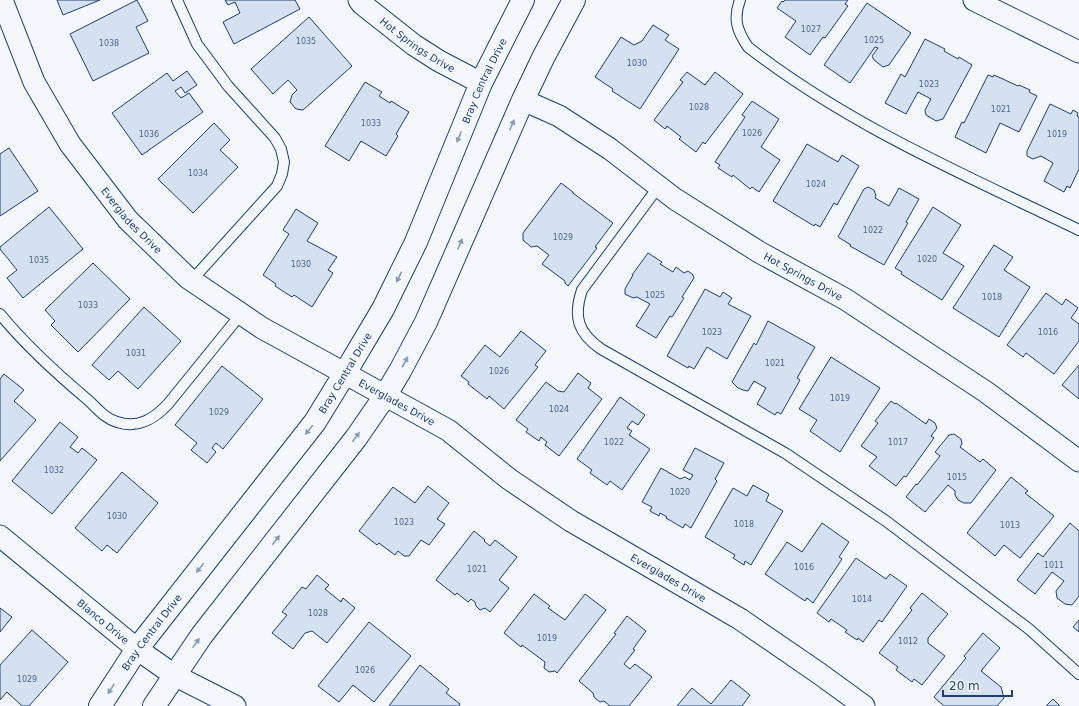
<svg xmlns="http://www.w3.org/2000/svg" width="1079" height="706" font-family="'DejaVu Sans',sans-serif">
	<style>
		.building { fill: #d5e0f0; stroke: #1d3f73 }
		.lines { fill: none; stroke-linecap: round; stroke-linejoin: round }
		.lane-casing { stroke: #1d3f73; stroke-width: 12 }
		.street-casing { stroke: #1d3f73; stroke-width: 23 }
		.secondary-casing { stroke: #1d3f73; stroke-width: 24 }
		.lane { stroke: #f4f7fb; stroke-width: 10 }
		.street { stroke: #f4f7fb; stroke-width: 21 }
		.secondary { stroke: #f4f7fb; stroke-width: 22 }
		.oneway { fill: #889bb7 }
		.labels { text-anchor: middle; stroke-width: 3; stroke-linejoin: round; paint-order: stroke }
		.number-label { font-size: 8px; fill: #4b6792 }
		.street-label { font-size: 10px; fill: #1d3f73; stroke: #f4f7fb }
	</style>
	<rect width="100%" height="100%" fill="#f4f7fb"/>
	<g class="building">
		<path d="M57 0H100L63 15Z"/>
		<path d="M137 0 148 21 136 27 149 53 93 81 70 34Z"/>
		<path d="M225 0H295L300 9 234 44 223 22 240 13 235 2 228 5Z"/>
		<path d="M785 0H848L845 4 848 6 825 38 823 37 810 55 785 37 796 21 777 8 782 1 783 2Z"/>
		<path d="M867 3 911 33 889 65 883 67 874 60 872 56 878 48 875 47 850 83 824 65Z"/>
		<path d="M309 17 352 66 303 110 296 109 290 102 292 95 297 90 288 80 273 94 251 69Z"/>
		<path d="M653 25 669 35 665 40 679 49 640 109 612 91 613 89 595 77 621 37 634 45 642 41Z"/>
		<path d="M925 39 945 49 944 51 958 59 959 57 972 65 943 119 936 121 926 115 925 110 931 99 918 92 906 114 885 103 901 74 905 77Z"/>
		<path d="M187 71 197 85 185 93 181 87 175 91 181 98 189 93 203 112 142 155 112 113 167 73 173 81Z"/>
		<path d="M687 72 705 85 715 72 743 94 705 144 703 142 696 152 679 139 681 137 667 126 665 129 654 120 683 82 680 80Z"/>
		<path d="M988 75 993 77 994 75 1018 86 1019 85 1030 90 1029 92 1037 96 1019 132 1000 123 986 153 955 137 962 122 964 123Z"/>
		<path d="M365 82 382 92 379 96 390 103 391 101 409 112 396 134 398 136 386 156 361 141 349 161 325 146Z"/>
		<path d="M752 101 779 119 761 147 780 160 759 192 752 187 750 189 733 175 732 177 718 168 720 165 715 162 745 117 742 115Z"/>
		<path d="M1050 104 1071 114 1073 110 1078 113 1077 116 1079 117V169L1070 188 1067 186 1064 192 1044 181 1053 163 1041 156 1033 159 1027 156V151Z"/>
		<path d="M214 123 230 140 220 150 238 167 193 213 158 179Z"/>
		<path d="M807 144 838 162 842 155 859 166 837 205 834 203 820 227 815 224 814 226 773 201Z"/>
		<path d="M9 148 38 191 0 216V154Z"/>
		<path d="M561 183 573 192V193L613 223 595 247 597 248 568 286 565 283V281L542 264 549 255 537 246 531 247 523 240V233Z"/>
		<path d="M868 187 874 190 876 196 875 198 889 206 899 188 919 199 906 222 908 223 884 265 850 246 851 245 838 237 864 189Z"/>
		<path d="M49 207 83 249 23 298 7 278 17 270 0 249V247Z"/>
		<path d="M933 207 961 225 943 253 964 266 942 300 901 274 902 272 895 268Z"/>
		<path d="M296 209 318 223 307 241 337 257 328 270 333 273 312 307 294 295 292 297 275 286 276 284 263 275 289 234 283 230Z"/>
		<path d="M994 245 1013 257 1004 270 1030 287 999 337 953 308Z"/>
		<path d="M648 253 662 262 660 264 673 272 676 267 684 273 688 271 693 275 694 278 682 297 684 298 672 317 670 316 656 338 636 326 650 304 637 297 633 298 625 294V289L633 275H632Z"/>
		<path d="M93 263 130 299 78 352 51 325 55 321 45 310Z"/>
		<path d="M705 289 720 297 723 292 732 298 728 304 751 316 727 359 707 347 694 369 689 366 688 368 667 356Z"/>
		<path d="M1046 293 1062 305 1066 299 1078 308 1071 318 1079 324V341L1054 374 1026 353 1023 357 1007 345Z"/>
		<path d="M144 307 181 341 138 389 118 371 109 380 92 365Z"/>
		<path d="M768 321 815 347 797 378 800 380 781 414 777 412 775 415 757 404 766 388 754 381 748 391 743 390 738 388 732 382 754 343 756 345Z"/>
		<path d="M521 331 546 351 535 365 538 367 504 409 489 396 487 399 468 384 469 382 461 376 485 345 500 357Z"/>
		<path d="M831 357 880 388 840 452 810 431 817 420 799 409Z"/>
		<path d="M1079 365V399L1062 385Z"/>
		<path d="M222 366 263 399 223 449 216 443 212 448 216 452 207 463 191 450 197 443 175 425Z"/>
		<path d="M578 373 591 383 588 388 602 399 559 456 545 445 547 442 541 437 539 441 526 432 528 429 516 420 546 382 558 391 564 392Z"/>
		<path d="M4 374 24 390 14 401 36 420 0 461V379Z"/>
		<path d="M620 397 645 415 638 425 632 421 627 428 632 431 629 435 650 449 622 490 610 481 607 485 590 473 592 470 577 459Z"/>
		<path d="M891 401 895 404 896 403 926 424 929 419 935 423 937 428 931 436 934 438 906 477 904 476 896 486 869 466 877 457 861 446 878 423 875 421Z"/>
		<path d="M60 422 78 437 70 447 78 453 82 448 97 460 52 514 12 481Z"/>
		<path d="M954 434 961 439 962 444 960 447 980 462 983 459 996 470 971 503H964L958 500 955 495V491L948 485 925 512 906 497 916 484 917 485 940 456 935 452 949 435Z"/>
		<path d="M695 448 724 463 715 479 717 481 691 528 685 524 683 528 666 518 667 517 660 513 659 516 650 511 652 507 642 502 661 468 680 479 685 477 690 480 693 475 683 470Z"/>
		<path d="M122 472 158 503 117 553 107 545 102 551 75 528Z"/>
		<path d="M1011 477 1028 491 1025 493 1054 516 1020 558 1004 545 995 556 967 533Z"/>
		<path d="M753 485 769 494 766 501 783 511 751 565 745 561 744 565 733 558 735 555 705 537 733 488 747 496Z"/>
		<path d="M428 486 449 503 437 519 445 524 429 545 421 540 409 556H404L398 551 395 555 379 543 377 545 359 531 393 487 415 503Z"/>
		<path d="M822 523 849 542 839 557 842 559 813 603 807 598 805 601 765 574 787 542 802 552Z"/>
		<path d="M1070 523 1079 531V596L1072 605 1065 604 1057 598 1056 591 1064 581 1052 572 1035 594 1017 580 1038 553 1043 557Z"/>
		<path d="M474 531 485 540 484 541 490 546 495 540 517 557 499 580 509 588 490 612 485 608 480 610 476 606 475 602 471 599 468 602 457 593 455 595 436 580Z"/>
		<path d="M856 558 886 579 890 574 907 586 882 622 879 620 863 642 858 638 857 640 845 632 847 630 831 619 829 622 817 613Z"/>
		<path d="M317 575 329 585 325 589 341 602 343 598 355 608 327 643 312 631 305 633 293 649 272 633 287 615 282 612 302 587 306 589Z"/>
		<path d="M922 593 948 614 928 638V643L945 656 922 685 914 679 912 682 896 670 898 667 879 653 912 610 910 608Z"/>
		<path d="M534 594 550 606 548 608 565 620 585 594 606 610 557 673 555 671 549 672 544 668 545 662 522 645 521 647 504 633Z"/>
		<path d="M0 608 12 617 0 632Z"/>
		<path d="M627 616 646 631 633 649 635 650 624 664 630 669 635 664 652 677 629 706H610L604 701 600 702 594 697 593 693 579 681 616 634 614 633Z"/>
		<path d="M1079 620V632L1073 627Z"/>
		<path d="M369 622 411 656 374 702 353 685 339 702 318 686Z"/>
		<path d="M32 630 68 662 29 706H22L7 692 0 700V665Z"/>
		<path d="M983 633 1000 648 981 671 1001 687 1004 698 997 706H944L934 697 966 658 964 656Z"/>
		<path d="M420 665 449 689 446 693 460 704 459 706H389Z"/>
		<path d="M731 680 750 695 742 706H677L692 688 711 704Z"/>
		<path d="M1053 699 1060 706H1046Z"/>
	</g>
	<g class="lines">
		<defs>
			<g id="lane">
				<path d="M177 0 197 44 228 86 275 138 281 149 284 162 282 174 277 186 192 280"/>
				<path d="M740 0C733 19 737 31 748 47 848 125 965 175 1079 230"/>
				<path d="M659 186 582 290C573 317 578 333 601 349L785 453 886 521 1029 629 1079 674"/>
				<path d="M0 314C26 346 56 373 88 400 97 408 104 418 117 422 138 429 154 419 168 404L241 314"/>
			</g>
			<g id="street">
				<path id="s1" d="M2 0 34 82 70 144 128 220 188 278 262 328 448 430 509 479 571 521 740 619 820 674 864 706"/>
				<path id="s2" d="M359 0 362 4 414 45 439 61 481 83"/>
				<path d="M974 0 1079 52"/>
				<path id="s3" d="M523 100 559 116 610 149 675 199 759 252 845 299 986 392 1079 461"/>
				<path id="s4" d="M0 536 137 649 174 675 235 706"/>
			</g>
			<g id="secondary">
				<path id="s5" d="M100 706 137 649 315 422 345 373 383 309 416 242 481 83 523 0"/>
				<path d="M154 706 202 635 356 438 385 396 400 371 426 322 523 100 544 56 574 0"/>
			</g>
		</defs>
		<use href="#lane" class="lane-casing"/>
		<use href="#street" class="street-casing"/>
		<use href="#secondary" class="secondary-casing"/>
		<use href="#lane" class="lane"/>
		<use href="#street" class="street"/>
		<use href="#secondary" class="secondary"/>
	</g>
	<defs><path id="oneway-solid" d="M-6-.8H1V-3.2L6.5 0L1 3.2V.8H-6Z"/></defs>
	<g class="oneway">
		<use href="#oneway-solid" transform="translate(512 125) rotate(-67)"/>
		<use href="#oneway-solid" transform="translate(459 137) rotate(112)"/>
		<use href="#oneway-solid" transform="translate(460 244) rotate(-67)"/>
		<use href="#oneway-solid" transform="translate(399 277) rotate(116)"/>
		<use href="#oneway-solid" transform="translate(405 362) rotate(-61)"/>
		<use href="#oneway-solid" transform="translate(309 430) rotate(128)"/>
		<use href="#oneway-solid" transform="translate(356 437) rotate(-54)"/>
		<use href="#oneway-solid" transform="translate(276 540) rotate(-52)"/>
		<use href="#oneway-solid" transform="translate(200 568) rotate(128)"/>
		<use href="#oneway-solid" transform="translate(196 643) rotate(-55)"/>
		<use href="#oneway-solid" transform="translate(111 689) rotate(123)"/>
	</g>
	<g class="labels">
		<g class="number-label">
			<text x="811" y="32">1027</text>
			<text x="874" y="43">1025</text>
			<text x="306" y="44">1035</text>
			<text x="109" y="46">1038</text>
			<text x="637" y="66">1030</text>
			<text x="929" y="87">1023</text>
			<text x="699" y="110">1028</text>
			<text x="1001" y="112">1021</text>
			<text x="371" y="126">1033</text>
			<text x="752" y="136">1026</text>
			<text x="149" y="137">1036</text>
			<text x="1057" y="137">1019</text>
			<text x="198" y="176">1034</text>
			<text x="816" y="187">1024</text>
			<text x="873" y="233">1022</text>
			<text x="563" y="240">1029</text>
			<text x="927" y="262">1020</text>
			<text x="39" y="263">1035</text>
			<text x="301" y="267">1030</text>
			<text x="655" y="298">1025</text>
			<text x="992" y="300">1018</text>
			<text x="88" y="308">1033</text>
			<text x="712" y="335">1023</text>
			<text x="1048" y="335">1016</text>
			<text x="136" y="356">1031</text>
			<text x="775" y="366">1021</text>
			<text x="499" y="374">1026</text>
			<text x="840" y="401">1019</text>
			<text x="559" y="412">1024</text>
			<text x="219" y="415">1029</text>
			<text x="614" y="445">1022</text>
			<text x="898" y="445">1017</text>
			<text x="54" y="473">1032</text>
			<text x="957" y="480">1015</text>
			<text x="680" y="495">1020</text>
			<text x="117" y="519">1030</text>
			<text x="404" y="525">1023</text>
			<text x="744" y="527">1018</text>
			<text x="1010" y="528">1013</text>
			<text x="1054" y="568">1011</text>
			<text x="804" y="570">1016</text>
			<text x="477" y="572">1021</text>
			<text x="862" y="602">1014</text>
			<text x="318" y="616">1028</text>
			<text x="547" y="641">1019</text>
			<text x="908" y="644">1012</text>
			<text x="365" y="673">1026</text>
			<text x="27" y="682">1029</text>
		</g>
		<g class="street-label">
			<text dy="4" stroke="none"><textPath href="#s2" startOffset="74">Hot Springs Drive</textPath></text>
			<text dy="4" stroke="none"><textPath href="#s5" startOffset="738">Bray Central Drive</textPath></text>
			<text dy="4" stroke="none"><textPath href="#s1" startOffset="258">Everglades Drive</textPath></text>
			<text dy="4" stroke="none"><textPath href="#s3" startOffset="332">Hot Springs Drive</textPath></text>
			<text dy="4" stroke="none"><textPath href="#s5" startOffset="414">Bray Central Drive</textPath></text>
			<text dy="4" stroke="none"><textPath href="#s1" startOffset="582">Everglades Drive</textPath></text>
			<text dy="4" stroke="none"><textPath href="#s1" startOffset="906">Everglades Drive</textPath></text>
			<text dy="4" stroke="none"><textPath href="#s4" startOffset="134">Blanco Drive</textPath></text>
			<text dy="4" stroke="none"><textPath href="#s5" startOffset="90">Bray Central Drive</textPath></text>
		</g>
	</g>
	<path d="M943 690v6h69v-6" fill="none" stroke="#1d3f73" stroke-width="2"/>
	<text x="949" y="690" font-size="12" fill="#1d3f73" stroke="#f4f7fb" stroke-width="3" paint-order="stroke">20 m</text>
</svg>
